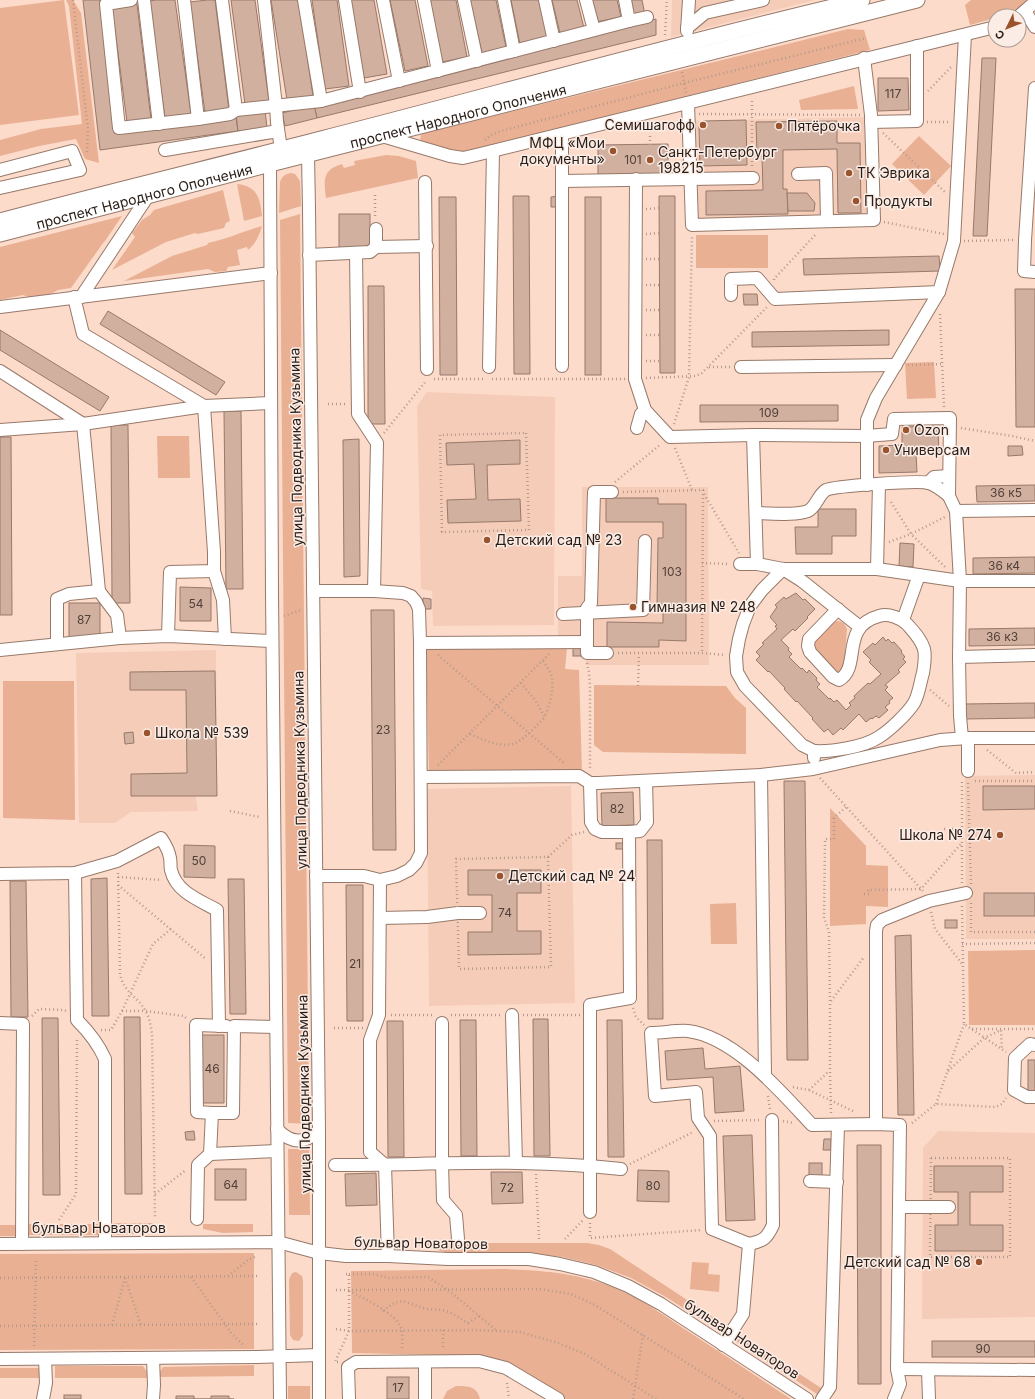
<svg xmlns="http://www.w3.org/2000/svg" width="1035" height="1399" font-family="Inter,sans-serif">
	<style>
		.built { fill: #f5ccb8 }
		.green { fill: #e9b093 }
		.building { fill: #d1b0a0; stroke: #98796a }
		.lines { fill: none; stroke-linecap: round; stroke-linejoin: round }
		.minor-casing { stroke: #97796a; stroke-width: 14 }
		.major-casing { stroke: #97796a; stroke-width: 17 }
		.path { stroke: #b59a8d; stroke-width: 2.5; stroke-dasharray: 1 3; stroke-linecap: butt }
		.minor { stroke: #fff; stroke-width: 12 }
		.major { stroke: #fff; stroke-width: 15 }
		.poi-dot { fill: #9a532c; stroke: #fbede6; stroke-width: 1.5 }
		.labels { text-anchor: middle; stroke-width: 3; stroke-linejoin: round; paint-order: stroke }
		.number-label { font-size: 12px; fill: #524138 }
		.street-label { font-size: 14px; fill: #281c16; stroke: #fbede6 }
		.poi-label { font-size: 14px; fill: #281c16; stroke: #fbede6; text-anchor: start }
	</style>
	<rect width="100%" height="100%" fill="#fddbca"/>
	<g class="built">
		<path d="M672 0H815L671 37Z"/>
		<path d="M873 117 876 226 691 230 688 121Z"/>
		<path d="M427 392 555 397 554 625 433 626 432 591 421 589 419 492 417 406Z"/>
		<path d="M582 487H708L709 665H586V639H558V576H582Z"/>
		<path d="M216 650 217 796H196L198 811 131 812 115 823H79L76 653Z"/>
		<path d="M1035 775V939H966L965 776Z"/>
		<path d="M571 786 575 1003 429 1006 427 789Z"/>
		<path d="M938 1131 1035 1133V1317L922 1319 923 1148Z"/>
	</g>
	<g class="green">
		<path d="M64 0 79 115 0 125V8Z"/>
		<path d="M66 0H73L81 13 99 163 85 159 76 139 39 146 0 156V140L41 129 82 124 69 6Z"/>
		<path d="M971 0H1029C1018 10 1011 16 995 16V18L970 25 965 5Z"/>
		<path d="M848 29 864 30 870 50 472 150C468 151 464 152 459 152 451 152 425 146 420 139L421 135 425 133Z"/>
		<path d="M854 86 858 109 801 110 799 100Z"/>
		<path d="M919 136 951 166 924 195 892 164Z"/>
		<path d="M386 155 399 156 416 161 418 178 326 198C324 180 322 170 342 164L344 168 355 165 354 161Z"/>
		<path d="M291 173 295 174 300 181 301 206 279 213 280 182C282 176 285 174 291 173Z"/>
		<path d="M237 184C258 186 260 199 262 216L244 221Z"/>
		<path d="M223 190 230 221 226 223 224 228 198 234 195 233 166 242 112 270 135 237 132 233 142 220 150 215 154 210Z"/>
		<path d="M300 214 309 1124 288 1123 280 220Z"/>
		<path d="M122 216 105 241 103 243 71 288 58 290 38 301 23 295 0 300V247Z"/>
		<path d="M262 226C259 236 256 243 248 250L247 247 237 250 240 265 228 267 226 271 215 272 208 269 124 281 172 256 207 245 208 243C227 239 244 231 262 226Z"/>
		<rect x="696" y="235" width="72" height="33"/>
		<path d="M934 362 936 398 907 399 905 363Z"/>
		<path d="M157 436H189L190 478H158Z"/>
		<path d="M838 621C843 622 845 624 847 629L844 669 839 674 836 673 816 650C815 648 814 647 815 644 816 637 831 622 838 621Z"/>
		<path d="M426 647 567 648 565 669 579 670 582 773 429 774Z"/>
		<path d="M3 681H74L75 820 3 818Z"/>
		<path d="M594 685 726 686 735 698 746 708V754L603 752 594 745Z"/>
		<path d="M830 808 866 846V865L888 866V907L866 906V924L830 926Z"/>
		<path d="M736 903 737 944H711L710 904Z"/>
		<path d="M1035 950V1025H969L968 951Z"/>
		<path d="M288 1149H309L310 1215H289Z"/>
		<path d="M110 1223H153V1230L135 1234 110 1235Z"/>
		<rect x="29" y="1224" width="72" height="11"/>
		<path d="M203 1224H253V1232L223 1233 203 1229Z"/>
		<rect x="0" y="1225" width="16" height="11"/>
		<path d="M418 1243H587L599 1245 610 1249 728 1327 721 1332 666 1297 631 1278 596 1265 563 1257 530 1253H449L418 1245Z"/>
		<path d="M254 1253V1349L0 1350V1254Z"/>
		<path d="M692 1262 709 1263 708 1274 720 1275 719 1292 690 1289Z"/>
		<path d="M503 1269C544 1270 586 1274 624 1292 647 1303 668 1318 689 1332 723 1354 757 1377 791 1399H565L530 1376 480 1356 352 1353 351 1271Z"/>
		<path d="M296 1272 302 1276 303 1280V1335L299 1341 293 1340 290 1335 289 1280 292 1273Z"/>
		<path d="M737 1333 821 1388 817 1394 735 1341Z"/>
		<path d="M254 1365V1376L159 1377 160 1372 163 1367Z"/>
		<path d="M55 1366H143L147 1372 149 1378H55Z"/>
		<rect x="0" y="1368" width="41" height="10"/>
		<rect x="288" y="1386" width="22" height="13"/>
		<path d="M456 1386C468 1386 477 1386 480 1399H443L447 1391Z"/>
	</g>
	<g class="building">
		<path d="M83 0H100L114 133 236 118 238 131 100 150Z"/>
		<path d="M156 0H175L191 114 165 118 149 1Z"/>
		<path d="M207 0H215L229 110 205 113 190 2Z"/>
		<path d="M231 0H255L269 101 245 104Z"/>
		<path d="M271 0H299L313 96 287 100Z"/>
		<path d="M312 0H337L349 86 325 89Z"/>
		<path d="M350 0H374L387 74 364 78Z"/>
		<path d="M390 0H415L428 66 405 71Z"/>
		<path d="M430 0H456L467 57 442 62Z"/>
		<path d="M470 0H496L506 47 482 53Z"/>
		<path d="M511 0H540L548 38 520 44Z"/>
		<path d="M552 0H577L584 28 560 33Z"/>
		<path d="M592 0H617L621 17 596 22Z"/>
		<path d="M630 0H642L645 15 633 17Z"/>
		<path d="M137 4 151 119 127 122 112 7Z"/>
		<path d="M656 19V35L317 118 314 105Z"/>
		<path d="M982 58H996L987 236H973Z"/>
		<path d="M878 78H908L909 110 878 111Z"/>
		<path d="M314 105 317 118 285 126 282 113Z"/>
		<path d="M265 110 267 128 238 131 236 114Z"/>
		<path d="M746 120 747 165 700 166 699 126 701 123 703 121Z"/>
		<path d="M837 121V143H860L861 213H838L837 149 783 150V189H787L788 214 706 215V191L763 190 762 156H757L756 122Z"/>
		<path d="M668 144V175L598 176V145Z"/>
		<path d="M787 193H807L815 203 814 211H788Z"/>
		<path d="M513 196H529L530 374H514Z"/>
		<path d="M559 196V207H551V197Z"/>
		<path d="M659 196H675V373H660Z"/>
		<path d="M439 197H456L457 375H440Z"/>
		<rect x="585" y="197" width="16" height="178"/>
		<rect x="339" y="214" width="31" height="34"/>
		<path d="M939 256 940 271 804 275 803 259Z"/>
		<path d="M368 286H384L385 424H368Z"/>
		<path d="M1015 289H1035V427H1016Z"/>
		<path d="M743 294H757L758 305H744Z"/>
		<path d="M108 311 225 382 216 395 100 324Z"/>
		<path d="M0 330 109 397 100 411 0 350Z"/>
		<path d="M889 330V345L752 347V332Z"/>
		<path d="M700 405H838V421L700 422Z"/>
		<path d="M224 411H241L243 589H226Z"/>
		<path d="M111 425H128L130 603H112Z"/>
		<path d="M938 426 939 453 916 454 917 472 879 473V446L902 445V427Z"/>
		<path d="M0 437H11L12 615H0Z"/>
		<path d="M359 439 360 576 344 577 343 440Z"/>
		<path d="M520 440V464L487 465 488 500 520 499 521 521 448 523 447 500 476 499 474 464 447 465 446 443Z"/>
		<path d="M1008 446H1022L1023 455 1008 456Z"/>
		<path d="M1035 485V501L977 502 976 486Z"/>
		<path d="M606 498H658V504H686V641L659 640V647H607V622L663 623V607H657L658 538H663V522H606Z"/>
		<path d="M818 509H856V536H832V554H796L795 527H818Z"/>
		<path d="M900 543 914 544 913 567 899 566Z"/>
		<path d="M1035 557V573L973 574V558Z"/>
		<path d="M180 587 211 588V621H180Z"/>
		<path d="M796 593 803 600 805 599 815 609 807 617 808 618 795 631 793 629 781 640 789 648 788 650 792 654 789 657 801 669 802 668 807 673 809 670 817 678 816 680 820 684 817 687 829 699 830 698 834 702 837 700 846 710 851 705 849 703 855 698 854 696 868 683 870 684 881 674 869 662 871 660 863 652 873 643 875 645 883 637 886 641 888 639 892 643 894 642 902 651 901 652 905 657 903 659 906 662 898 670 900 672 885 685 888 687 885 690 893 698 889 701 890 703 885 707 888 710 879 718 876 716 872 719 871 718 866 722 859 714 843 730 841 728 833 735 828 729 824 732 812 719 813 718 797 701 796 702 784 689 785 688 769 671 768 672 756 660 760 656 756 652 764 644 762 643 777 629 775 626 777 625 770 617 777 607 775 605 784 597 786 599Z"/>
		<path d="M423 598 431 599V609H423Z"/>
		<rect x="69" y="603" width="31" height="34"/>
		<path d="M371 610H394L396 850H373Z"/>
		<path d="M1035 628V645L969 646V629Z"/>
		<rect x="573" y="648" width="11" height="8"/>
		<path d="M215 671 217 796H131V774L187 773 186 690H130V672Z"/>
		<path d="M1035 703V718L964 719V704Z"/>
		<path d="M133 732 134 743 125 744 124 733Z"/>
		<path d="M784 781H805L808 1060H787Z"/>
		<path d="M983 786H1035V809L983 810Z"/>
		<path d="M633 792 634 825 602 826 601 793Z"/>
		<path d="M647 840H662L663 1019H648Z"/>
		<rect x="616" y="843" width="9" height="6"/>
		<path d="M184 845 215 846V878L184 877Z"/>
		<path d="M468 870H541V893H517V931H541V954L468 955V932H492V895H468Z"/>
		<path d="M107 878 109 1016H92L91 879Z"/>
		<path d="M228 879H244L246 1014H230Z"/>
		<path d="M10 881H26L28 1017H11Z"/>
		<path d="M346 885H363V1021H347Z"/>
		<rect x="984" y="893" width="51" height="23"/>
		<rect x="945" y="920" width="12" height="8"/>
		<path d="M911 935 914 1115H898L895 936Z"/>
		<path d="M124 1017H140L142 1194H125Z"/>
		<path d="M42 1018H58L60 1195H43Z"/>
		<path d="M533 1019H548L550 1156H534Z"/>
		<path d="M460 1020H476L477 1156H461Z"/>
		<path d="M607 1020H622L624 1157H608Z"/>
		<path d="M387 1021H403L404 1157H388Z"/>
		<path d="M199 1035H224V1103H200Z"/>
		<path d="M703 1048 705 1069 740 1066 744 1111 715 1113 713 1077 667 1080 665 1051Z"/>
		<rect x="1028" y="1060" width="7" height="33"/>
		<path d="M194 1131 195 1140H186L185 1132Z"/>
		<path d="M752 1135 755 1220 726 1221 723 1136Z"/>
		<path d="M824 1139H831V1150H823Z"/>
		<path d="M857 1145H881V1384H858Z"/>
		<rect x="809" y="1163" width="13" height="15"/>
		<path d="M934 1166H1003V1192H970V1225H1003V1251H935V1225H958V1192H934Z"/>
		<rect x="215" y="1169" width="31" height="31"/>
		<path d="M638 1170 669 1171V1202L637 1201Z"/>
		<path d="M491 1172H522L523 1203 492 1204Z"/>
		<path d="M376 1173 377 1205 346 1206 345 1174Z"/>
		<rect x="932" y="1341" width="103" height="16"/>
		<rect x="387" y="1377" width="22" height="22"/>
		<rect x="64" y="1395" width="17" height="4"/>
		<path d="M176 1396H194V1399H211V1396H229V1399H234H176Z"/>
	</g>
	<g class="lines">
		<defs>
			<g id="minor">
				<path d="M131 0 106 4 119 128 198 119 230 114 236 110 321 101 629 21 647 17"/>
				<path d="M144 0 159 124"/>
				<path d="M184 0 198 119"/>
				<path d="M222 0 236 110"/>
				<path d="M264 0 276 106 277 122 281 149"/>
				<path d="M304 0 321 101"/>
				<path d="M345 0 360 92"/>
				<path d="M383 0 399 81"/>
				<path d="M424 0 438 71"/>
				<path d="M464 0 477 61"/>
				<path d="M504 0 514 51"/>
				<path d="M545 0 554 41"/>
				<path d="M586 0 594 30"/>
				<path d="M625 0 629 21"/>
				<path d="M1025 11 1035 27"/>
				<path d="M1019 16 1035 2"/>
				<path d="M687 28 705 13 763 0"/>
				<path d="M687 31 689 0"/>
				<path d="M1035 88 1025 240 1024 271 1035 272"/>
				<path d="M688 103 692 225 874 220 871 115 864 58"/>
				<path d="M871 122 917 121V46"/>
				<path d="M562 134V366"/>
				<path d="M382 136 450 156 463 158 476 155 995 27"/>
				<path d="M303 148 308 155 309 209 319 1131V1399"/>
				<path d="M165 150 278 131"/>
				<path d="M272 156 270 164 272 594 280 1399"/>
				<path d="M0 170 72 151 80 170 0 188"/>
				<path d="M798 174 826 173 827 221"/>
				<path d="M636 179 635 379 645 410 670 437 753 435 866 436 892 434 894 419 950 418 949 496 956 511 960 581 959 657 960 716 962 738"/>
				<path d="M562 181 753 178"/>
				<path d="M425 182 427 369"/>
				<path d="M376 229V247"/>
				<path d="M356 253 358 414 377 443 374 591"/>
				<path d="M309 255 370 252 376 247 427 246"/>
				<path d="M731 295V279L757 278 775 299 939 292"/>
				<path d="M74 297 83 334 204 406 214 552V571L170 572 168 636"/>
				<path d="M81 297 148 196"/>
				<path d="M0 307 271 273"/>
				<path d="M489 367 493 151"/>
				<path d="M741 367 896 365"/>
				<path d="M0 371 83 424 99 591 117 615 120 638"/>
				<path d="M637 428 641 414 645 410"/>
				<path d="M0 430 83 424 204 406 270 403"/>
				<path d="M753 435 757 564"/>
				<path d="M928 483 934 477 949 476"/>
				<path d="M867 485V420L876 398 939 292 954 241 965 35"/>
				<path d="M956 511 1035 510"/>
				<path d="M756 513C770 513 795 516 808 511 816 507 818 495 826 490 834 486 919 480 929 483 937 486 943 491 949 496"/>
				<path d="M740 564H757L783 569H877L960 581H1035"/>
				<path d="M877 569 879 484"/>
				<path d="M214 571 223 600 225 639"/>
				<path d="M313 591H374L403 593 411 596 416 602 419 609 420 643 421 853 416 863 409 870 397 876 380 880 364 876H316"/>
				<path d="M563 614 643 610 645 541"/>
				<path d="M903 620 919 575"/>
				<path d="M420 643 587 642"/>
				<path d="M57 644V599L69 594 99 591"/>
				<path d="M0 650 120 638 168 636 272 641"/>
				<path d="M607 653H587V608L591 603 594 492H612"/>
				<path d="M959 657 1035 655"/>
				<path d="M814 751C832 752 864 747 879 737 890 730 907 714 914 703 919 694 920 683 923 673 924 666 926 657 924 649 921 639 914 632 907 624 900 618 889 613 879 616 839 627 862 667 839 680L833 677 810 652 808 646 809 639 838 609"/>
				<path d="M814 758V751L802 745 745 686 737 672 736 656 739 639 743 624 750 606 762 590 783 569 802 581 860 627"/>
				<path d="M968 771V738"/>
				<path d="M761 775 765 1075"/>
				<path d="M421 777 579 776 590 783H598L761 775 813 769 940 740 968 738H1035"/>
				<path d="M590 783 591 822 595 829 602 832H629"/>
				<path d="M75 873 77 1020C89 1032 98 1043 105 1059V1243"/>
				<path d="M0 874 75 873 117 861 161 838C165 844 169 850 170 858 171 862 170 866 171 870 176 892 199 900 217 910L219 1026"/>
				<path d="M380 880 379 1015 370 1040V1152L385 1165 388 1256"/>
				<path d="M380 918 427 917 458 913H480"/>
				<path d="M512 1015 516 1163"/>
				<path d="M0 1023 23 1024 22 1244"/>
				<path d="M442 1023V1164L443 1200 456 1215 458 1239"/>
				<path d="M1035 1045 1030 1044 1015 1058 1014 1090 1027 1097H1035"/>
				<path d="M212 1113 197 1112 196 1025 226 1026"/>
				<path d="M876 1124V931L877 925 882 920 929 901 966 893"/>
				<path d="M277 1129C291 1144 304 1144 319 1131"/>
				<path d="M210 1154 277 1151"/>
				<path d="M335 1165C430 1165 526 1158 621 1169"/>
				<path d="M810 1181 837 1182"/>
				<path d="M899 1207H949"/>
				<path d="M590 1212V1005L630 998 629 832 640 831 647 822 646 781"/>
				<path d="M197 1219 198 1165 210 1154 212 1113H233L234 1026 276 1027"/>
				<path d="M0 1244 278 1242 319 1253 346 1256H388L448 1259H529L560 1264 594 1272 628 1286 661 1304 807 1399"/>
				<path d="M749 1244C764 1241 767 1238 773 1225L772 1120"/>
				<path d="M723 1345 743 1314 749 1244 712 1229 710 1136 698 1118 696 1092 655 1096 651 1033C663 1033 677 1030 688 1031 735 1037 781 1092 812 1125L876 1124 900 1125 897 1369 900 1384 894 1399"/>
				<path d="M153 1358 154 1385 153 1399"/>
				<path d="M0 1359 257 1357 319 1355"/>
				<path d="M897 1369 1035 1370"/>
				<path d="M928 1370 929 1399"/>
				<path d="M43 1399 46 1383 45 1359"/>
				<path d="M349 1399 348 1367 356 1362 479 1361 506 1368 558 1399"/>
				<path d="M425 1399V1362"/>
				<path d="M822 1399 830 1387 838 1125"/>
			</g>
			<g id="major">
				<path d="M0 221C108 192 217 166 325 138 504 92 682 42 862 0"/>
				<path id="s1" d="M0 234 270 164 917 0"/>
			</g>
		</defs>
		<use href="#minor" class="minor-casing"/>
		<use href="#major" class="major-casing"/>
		<g class="path">
			<path d="M73 0 88 130 87 154"/>
			<path d="M665 35 667 0"/>
			<path d="M682 72 686 93"/>
			<path d="M928 91 951 67"/>
			<path d="M699 114 860 115"/>
			<path d="M927 122H950"/>
			<path d="M883 133 945 192"/>
			<path d="M485 140 491 135 501 131 684 83 866 38"/>
			<path d="M650 145V134"/>
			<path d="M752 166V101"/>
			<path d="M375 195V218"/>
			<path d="M646 209 660 208"/>
			<path d="M884 222 944 234"/>
			<path d="M646 234 660 233"/>
			<path d="M964 241 1013 240"/>
			<path d="M646 259H659"/>
			<path d="M774 280V279L816 234"/>
			<path d="M646 285H660"/>
			<path d="M646 310H660"/>
			<path d="M940 314 944 407"/>
			<path d="M646 335H660"/>
			<path d="M646 361H660"/>
			<path d="M908 365 942 364"/>
			<path d="M709 367H730"/>
			<path d="M646 378 696 376 702 373 768 306"/>
			<path d="M434 379H485"/>
			<path d="M492 379H625"/>
			<path d="M328 404H347"/>
			<path d="M674 424 689 377 692 236"/>
			<path d="M961 428 1012 436 1035 441"/>
			<path d="M384 433 426 381"/>
			<path d="M526 433 529 530 442 532 440 435Z"/>
			<path d="M675 448 692 490"/>
			<path d="M615 482 661 444"/>
			<path d="M623 492 703 490 702 653"/>
			<path d="M704 494 739 553"/>
			<path d="M891 502 911 534 945 567"/>
			<path d="M889 542 911 534 945 517"/>
			<path d="M702 563 730 564"/>
			<path d="M284 616 301 610"/>
			<path d="M618 653H702L725 655"/>
			<path d="M438 655 565 764"/>
			<path d="M543 661C545 664 548 668 550 672 556 686 550 703 545 716"/>
			<path d="M587 663 589 672 590 687V770"/>
			<path d="M638 686 639 654"/>
			<path d="M930 690 949 706"/>
			<path d="M470 734C483 740 499 747 513 744 522 742 538 724 545 717L535 700 521 683"/>
			<path d="M987 750 1016 773 1035 772"/>
			<path d="M438 765 549 654"/>
			<path d="M820 778 923 891"/>
			<path d="M975 781H1035"/>
			<path d="M968 783 971 884"/>
			<path d="M230 811 260 817"/>
			<path d="M944 829H961"/>
			<path d="M548 857 551 967 459 969 456 859Z"/>
			<path d="M548 857 572 835 584 832"/>
			<path d="M118 873 120 974C124 993 137 996 145 1010 150 1018 151 1027 152 1035L155 1219"/>
			<path d="M118 877 162 880"/>
			<path d="M962 883V780"/>
			<path d="M118 885 206 959"/>
			<path d="M920 890 961 844"/>
			<path d="M864 894H869L868 890 921 889"/>
			<path d="M971 903V932H1035"/>
			<path d="M962 906 964 1024 1006 1052"/>
			<path d="M931 912 935 929 963 965"/>
			<path d="M962 944 1035 943"/>
			<path d="M831 1001 864 957"/>
			<path d="M633 1008 636 1017 644 1025"/>
			<path d="M122 1011 153 944 171 929"/>
			<path d="M391 1015H434"/>
			<path d="M451 1015H502"/>
			<path d="M523 1015H580"/>
			<path d="M32 1016 39 1009 64 1010 66 1011"/>
			<path d="M334 1028H363"/>
			<path d="M972 1029H1035"/>
			<path d="M101 1030H111L122 1011H146L184 1016 187 1019"/>
			<path d="M948 1071 984 1038 1001 1030 1002 1050"/>
			<path d="M793 1087 809 1090 855 1112"/>
			<path d="M809 1090 829 1071"/>
			<path d="M768 1096 770 1109"/>
			<path d="M936 1104 964 1024"/>
			<path d="M831 1113 830 1071V1002L829 932 824 918 825 839H834V818L846 807"/>
			<path d="M714 1121 761 1120"/>
			<path d="M783 1121 794 1123"/>
			<path d="M912 1123 936 1104 996 1107 1002 1104 1006 1098"/>
			<path d="M931 1158H1010V1257H930Z"/>
			<path d="M630 1164 693 1132"/>
			<path d="M536 1174 539 1239"/>
			<path d="M155 1194 186 1170"/>
			<path d="M59 1220 76 1194 77 1037"/>
			<path d="M590 1223V1238L702 1230"/>
			<path d="M565 1239 583 1220"/>
			<path d="M349 1274H374L388 1278 428 1277 448 1290 497 1331"/>
			<path d="M228 1276 248 1260 257 1256"/>
			<path d="M191 1277 232 1334 243 1345"/>
			<path d="M0 1278 257 1276"/>
			<path d="M125 1278 141 1325"/>
			<path d="M336 1290 540 1289 571 1294 595 1305 744 1399"/>
			<path d="M349 1291C363 1298 400 1315 402 1331 403 1337 402 1344 402 1350"/>
			<path d="M383 1311C403 1294 406 1304 427 1309 435 1310 444 1309 451 1313 457 1316 462 1320 468 1323L479 1316"/>
			<path d="M112 1325 125 1278"/>
			<path d="M0 1326 257 1324"/>
			<path d="M336 1329 349 1331 478 1330 520 1332 558 1343 585 1354 656 1399"/>
			<path d="M443 1330V1350"/>
			<path d="M34 1346 36 1259"/>
			<path d="M338 1362H335L349 1331V1274H346"/>
			<path d="M507 1383 509 1399"/>
			<path d="M633 1399 643 1335"/>
		</g>
		<use href="#minor" class="minor"/>
		<use href="#major" class="major"/>
	</g>
	<g class="poi-dot">
		<circle cx="703" cy="125" r="4"/>
		<circle cx="779" cy="126" r="4"/>
		<circle cx="613" cy="151" r="4"/>
		<circle cx="650" cy="160" r="4"/>
		<circle cx="849" cy="173" r="4"/>
		<circle cx="856" cy="201" r="4"/>
		<circle cx="906" cy="430" r="4"/>
		<circle cx="886" cy="450" r="4"/>
		<circle cx="487" cy="540" r="4"/>
		<circle cx="633" cy="607" r="4"/>
		<circle cx="147" cy="733" r="4"/>
		<circle cx="1000" cy="835" r="4"/>
		<circle cx="500" cy="876" r="4"/>
		<circle cx="979" cy="1262" r="4"/>
	</g>
	<g class="labels">
		<g class="number-label">
			<text x="893" y="98">117</text>
			<text x="633" y="164">101</text>
			<text x="769" y="417">109</text>
			<text x="1006" y="497">36 к5</text>
			<text x="1004" y="570">36 к4</text>
			<text x="672" y="576">103</text>
			<text x="196" y="608">54</text>
			<text x="84" y="624">87</text>
			<text x="1002" y="641">36 к3</text>
			<text x="383" y="734">23</text>
			<text x="617" y="813">82</text>
			<text x="199" y="865">50</text>
			<text x="505" y="917">74</text>
			<text x="355" y="968">21</text>
			<text x="212" y="1073">46</text>
			<text x="231" y="1189">64</text>
			<text x="653" y="1190">80</text>
			<text x="507" y="1192">72</text>
			<text x="983" y="1353">90</text>
			<text x="398" y="1392">17</text>
		</g>
		<g class="street-label">
			<text dy="5" stroke="none"><textPath href="#s1" startOffset="473">проспект Народного Ополчения</textPath></text>
			<text dy="5" stroke="none"><textPath href="#s1" startOffset="149">проспект Народного Ополчения</textPath></text>
			<text transform="translate(296 447) rotate(-91)" y="5">улица Подводника Кузьмина</text>
			<text transform="translate(300 770) rotate(-91)" y="5">улица Подводника Кузьмина</text>
			<text transform="translate(304 1094) rotate(-91)" y="5">улица Подводника Кузьмина</text>
			<text x="99" y="1233">бульвар Новаторов</text>
			<text transform="translate(421 1243) rotate(1)" y="5">бульвар Новаторов</text>
			<text transform="translate(742 1339) rotate(33)" y="5">бульвар Новаторов</text>
		</g>
		<g class="poi-label">
			<text x="695" y="130" text-anchor="end">Семишагофф</text>
			<text x="787" y="131">Пятёрочка</text>
			<text x="605" y="148" text-anchor="end">МФЦ «Мои<tspan x="605" dy="16">документы»</tspan></text>
			<text x="658" y="157">Санкт-Петербург<tspan x="658" dy="16">198215</tspan></text>
			<text x="857" y="178">ТК Эврика</text>
			<text x="864" y="206">Продукты</text>
			<text x="914" y="435">Ozon</text>
			<text x="894" y="455">Универсам</text>
			<text x="495" y="545">Детский сад № 23</text>
			<text x="641" y="612">Гимназия № 248</text>
			<text x="155" y="738">Школа № 539</text>
			<text x="992" y="840" text-anchor="end">Школа № 274</text>
			<text x="508" y="881">Детский сад № 24</text>
			<text x="971" y="1267" text-anchor="end">Детский сад № 68</text>
		</g>
	</g>
	<g transform="translate(1007 28) rotate(227)"><circle r="19" fill="#fbede6" stroke="#a79993"/>
	<path d="M0-3L7 15L0 10L-7 15Z" fill="#9a532c"/>
	<text y="-6" font-size="11" font-weight="bold" text-anchor="middle" fill="#281c16">С</text>
	</g>
</svg>
